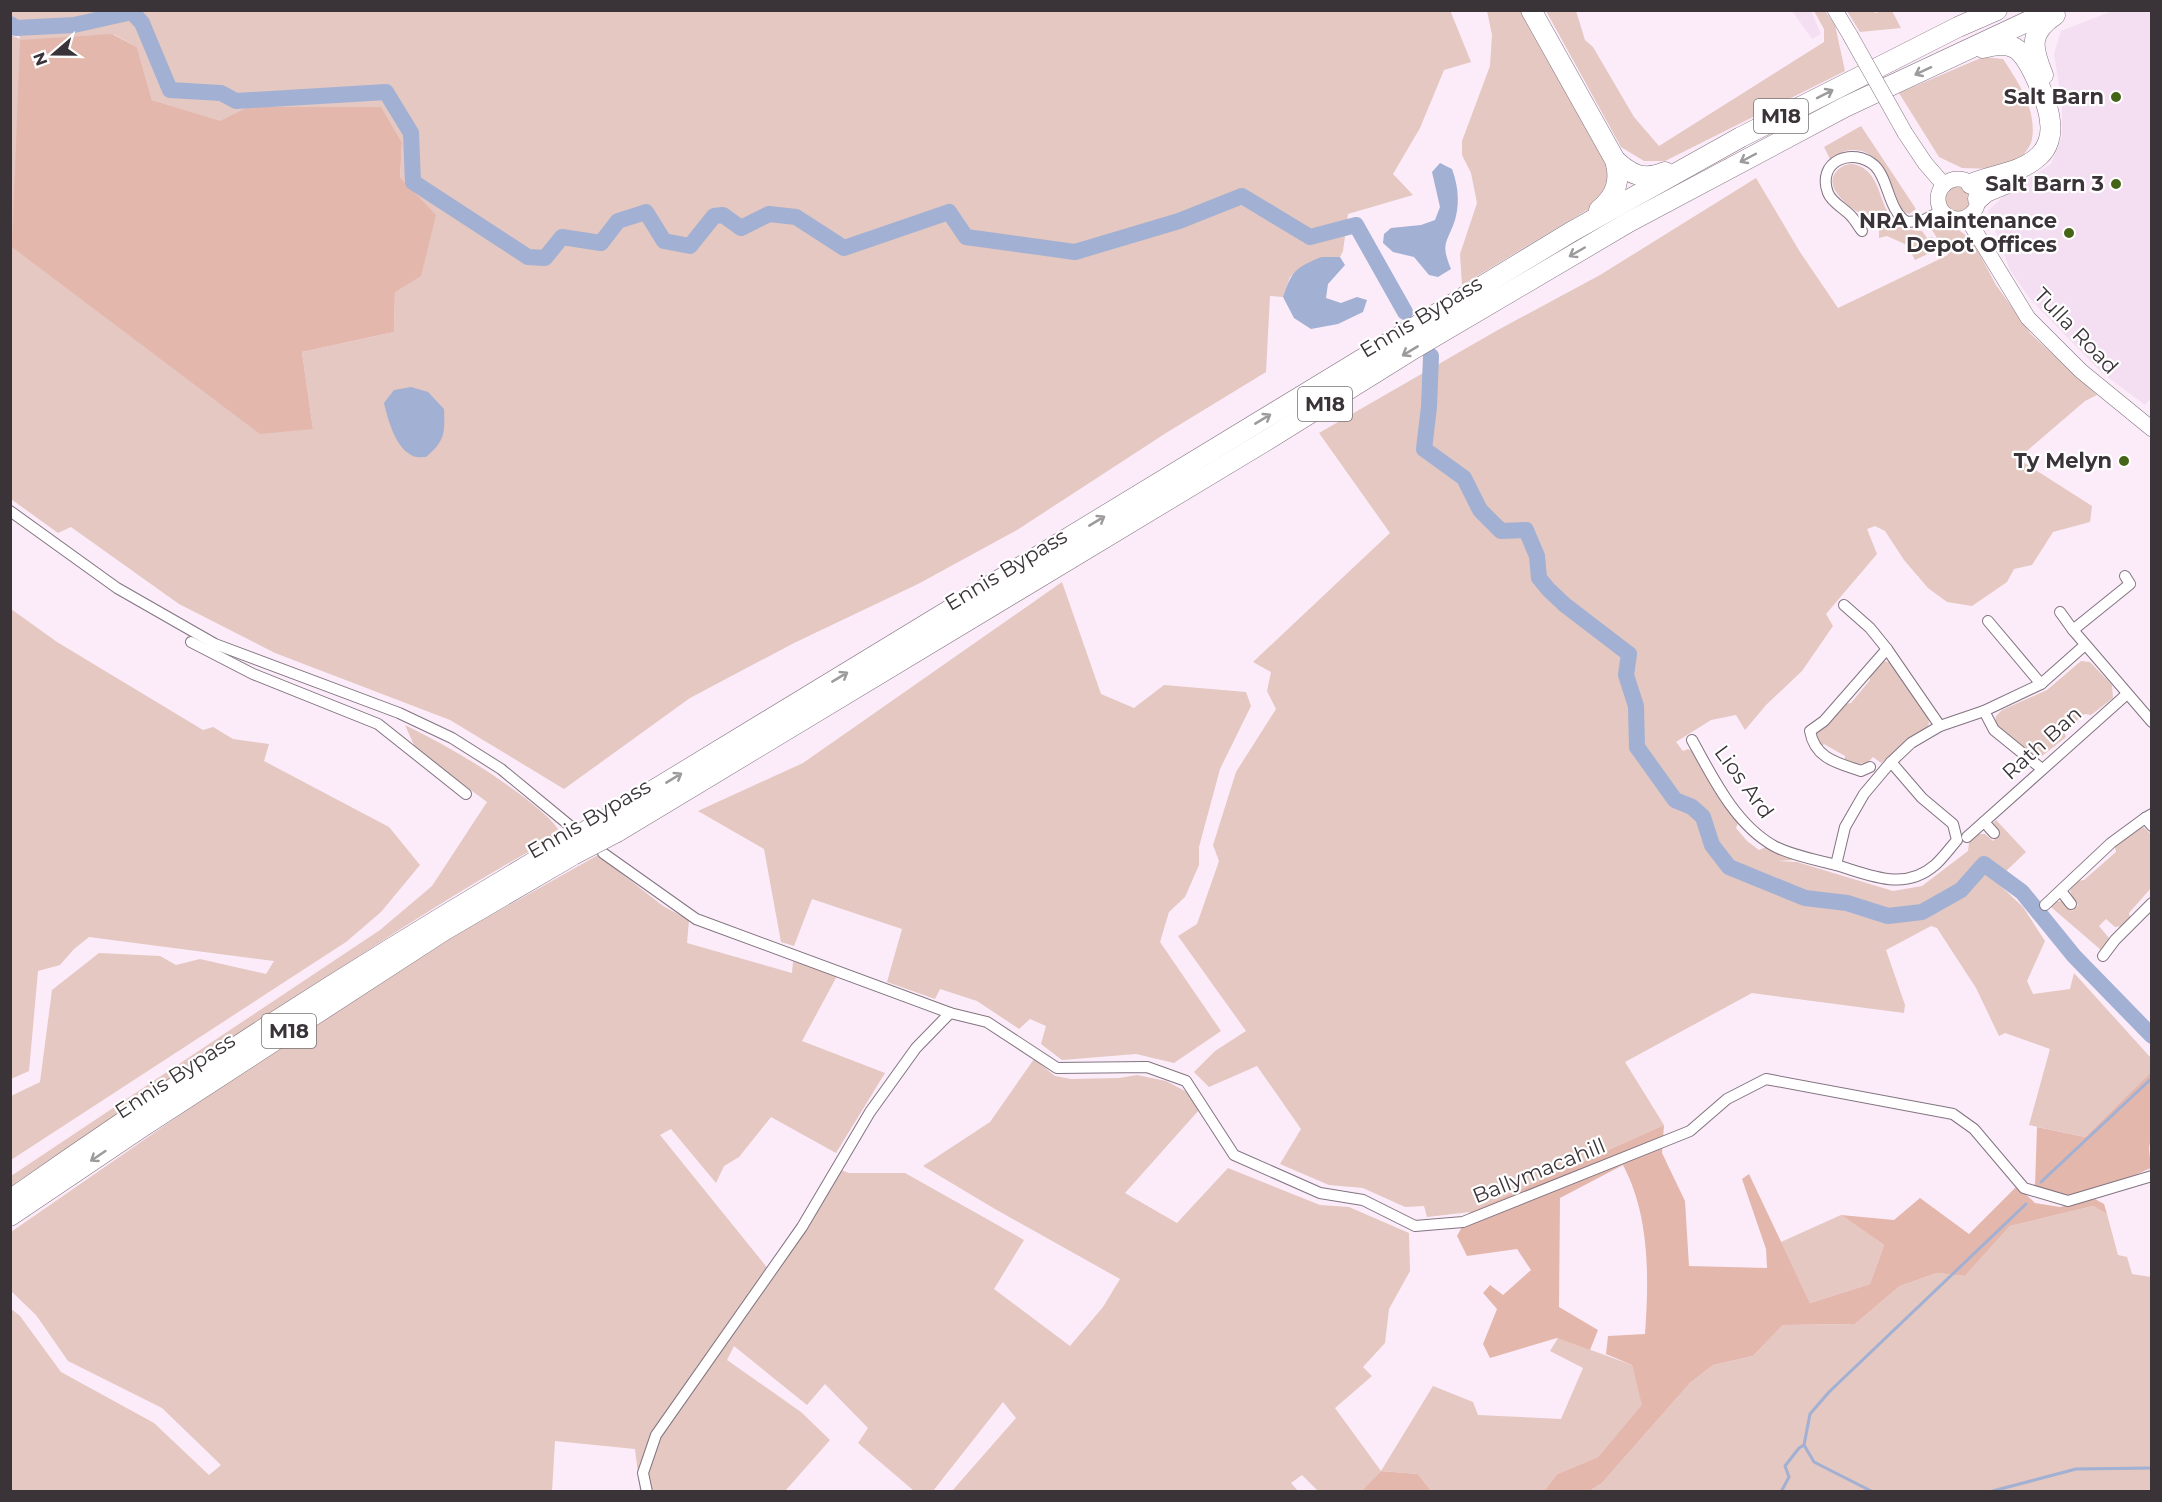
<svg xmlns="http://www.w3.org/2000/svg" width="2162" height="1502" font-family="Montserrat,sans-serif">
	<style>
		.built { fill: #f4def1 }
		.green { fill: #e4c8c1; fill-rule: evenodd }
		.forest { fill: #e4b7ad }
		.water { fill: #a1b0d3 }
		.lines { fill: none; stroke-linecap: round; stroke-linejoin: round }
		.stream { stroke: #a1b0d3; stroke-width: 3 }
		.river { stroke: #a1b0d3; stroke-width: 16 }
		.street-casing { stroke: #827480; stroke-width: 12 }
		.secondary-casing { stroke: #827480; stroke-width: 16 }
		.highway-casing { stroke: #827480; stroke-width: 21 }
		.street { stroke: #fff; stroke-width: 10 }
		.secondary { stroke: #fff; stroke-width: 15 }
		.highway { stroke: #fff; stroke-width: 20 }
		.secondary-bridge-casing { stroke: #827480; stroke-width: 16; stroke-linecap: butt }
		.highway-bridge-casing { stroke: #827480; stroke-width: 21; stroke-linecap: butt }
		.secondary-bridge { stroke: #fff; stroke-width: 15 }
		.highway-bridge { stroke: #fff; stroke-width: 20 }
		.oneway { stroke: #9c9a9c }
		.poi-dot { fill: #466417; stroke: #fff; stroke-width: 2 }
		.labels { text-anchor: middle; stroke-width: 4.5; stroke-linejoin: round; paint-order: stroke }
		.shield { fill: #fff; stroke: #757174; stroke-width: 1.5 }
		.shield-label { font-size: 20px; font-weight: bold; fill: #3a3439 }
		.poi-label { font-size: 21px; font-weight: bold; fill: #3a3439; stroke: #fff; text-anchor: end }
		.street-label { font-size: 21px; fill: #3a3439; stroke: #fff }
	</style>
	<rect width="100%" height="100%" fill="#fcecfa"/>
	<g class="built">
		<path d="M1792 11H1811L1821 34 1812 39Z"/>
		<path d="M2112 11H2151L2152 397 2145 405 2101 372 2030 299 2010 270 1988 211 2009 191 2051 164 2062 136V103L2054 54 2061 31Z"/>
	</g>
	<g class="green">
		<path d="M11 10H1450L1471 62 1444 70 1420 128 1393 174 1413 195 1348 214 1343 251 1340 257H1321L1290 277 1283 297 1270 296 1266 372 1166 433 1017 530 918 584 794 643 690 698 564 789 450 720 275 653 179 604 71 527 58 533 11 499V35L20 39 17 26 11 21ZM113 34 137 47 152 100 221 122 248 107 402 143 400 177 435 215 395 292 394 332 302 352 313 429Z"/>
		<path d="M1487 11H1524L1610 163V184L1602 201 1462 285 1460 254 1477 203 1471 173 1462 155V141L1490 66 1492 35Z"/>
		<path d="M1546 11H1576L1585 40 1593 47 1634 117 1659 146 1824 42V29L1814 11H1825L1835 25 1845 71 1665 161H1644L1621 147Z"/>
		<path d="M1847 11H1873L1876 13 1881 11H1892L1901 28 1860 32Z"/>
		<path d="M1983 57 2003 59C2018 82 2037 109 2032 139 2031 147 2022 156 2017 163L1993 169 1962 168 1939 157 1899 93Z"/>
		<path d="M1861 126 1916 209 1909 214 1902 211C1892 190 1883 148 1852 150 1844 150 1836 155 1830 159L1824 147Z"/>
		<path d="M1853 164C1884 170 1877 211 1899 226 1905 231 1914 230 1922 231L1927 238 1932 237 1940 248 1915 260 1907 245 1887 236 1879 238V229L1874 219C1869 215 1862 214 1856 211 1845 203 1824 186 1836 172 1841 166 1846 164 1853 164Z"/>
		<path d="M1756 178 1800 252 1838 308 1948 255 1930 227 1939 225 1956 228 1972 240 1996 285 2031 334 2097 395 2085 401 2021 456 2020 460 2092 506 2090 522 2053 532 2032 565 2014 569 2007 582 1972 606 1947 602 1928 588 1904 560 1885 531 1875 526 1867 529 1877 554 1826 614 1833 626 1802 671 1766 705 1745 730 1736 715 1711 720 1676 742 1683 751 1688 749 1694 752 1739 821 1736 828 1747 841 1759 850 1766 847 1793 860 1777 861 1797 862 1893 891 1922 886 1968 851 1969 843 1975 834H1985L1993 841 2000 833 1993 823 1996 820 2026 852 2005 872 1996 864 1988 874 2023 907 2045 941 2027 981 2033 994 2070 989 2074 973 2151 1058V1072L2085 1137 2029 1125 2050 1049 2005 1033 1999 1036 1976 988 1937 928 1931 926 1886 950 1905 1005 1904 1013 1752 993 1625 1062 1664 1125 1470 1212 1427 1217 1424 1206 1405 1207 1363 1188 1329 1185 1280 1164 1301 1129 1257 1066 1209 1087 1194 1072 1215 1051 1246 1031 1178 936 1197 924 1219 861 1213 845 1236 772 1276 709 1267 691 1271 672 1253 662 1390 533 1319 433 1496 331 1600 275Z"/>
		<circle cx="1957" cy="200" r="13"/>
		<path d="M1062 582 1101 694 1134 708 1164 685 1246 692 1251 706 1220 769 1199 847V865L1185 897 1169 912 1160 942 1221 1031 1174 1063 1136 1054 1062 1060 1041 1044 1046 1026 1030 1019 1019 1029 977 1001 940 989 935 999 887 982 902 929 812 899 794 946 781 942 764 849 698 811 803 763Z"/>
		<path d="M11 609 57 642 203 730 213 727 233 739 269 744 264 761 389 827 420 865 381 912 346 942 11 1160V1096L40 1082 52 990 99 953 160 956 176 965 200 959 266 974 274 961 89 937 74 949 60 965 38 971 29 1071 11 1079Z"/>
		<path d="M1884 661 1892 663 1928 717 1929 724 1925 731 1910 739 1881 763 1873 757 1867 763 1859 764 1845 760V756L1824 744 1821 747 1815 734 1844 704 1851 703 1870 680V675L1878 664Z"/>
		<path d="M2081 661 2090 662 2112 685 2113 698 2091 715 2085 714 2064 731 2066 737 2042 756C2024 753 2006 736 1995 722L1996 716 2002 710 2047 690Z"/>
		<path d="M405 725C448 746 487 769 525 798 538 809 552 818 561 834 467 884 379 943 290 1001 196 1062 102 1123 11 1188V1176L380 930 432 886 487 802 429 759 414 745Z"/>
		<path d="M2143 827 2151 834V888L2129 913 2130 918 2123 926 2115 927 2106 919 2099 926 2109 938 2108 944 2101 950 2051 907 2054 902 2062 901 2072 911 2078 905 2072 897 2070 890 2077 881 2084 880 2116 852 2115 847 2137 828Z"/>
		<path d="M598 855 663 906 689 920 687 943 792 973 793 961 837 976 802 1041 885 1073 836 1153 771 1117 739 1157 724 1166 716 1183 671 1129 660 1135 773 1275 841 1170 849 1173H905L1024 1240 994 1289 1070 1346 1103 1307 1120 1279 995 1209 923 1166 990 1122 1034 1059 1055 1076 1071 1079 1119 1078 1137 1075 1166 1081 1185 1091 1199 1110 1125 1193 1177 1223 1228 1168 1320 1205 1349 1207 1409 1233 1410 1271 1389 1309 1385 1343 1363 1367 1372 1376 1335 1408 1381 1471 1433 1386 1473 1402 1478 1415 1561 1419 1583 1368 1550 1351 1558 1338 1632 1365 1643 1405 1598 1457 1557 1474 1544 1491H1431L1418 1474 1381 1471 1362 1492 1318 1491 1302 1475 1291 1483 1299 1492 952 1491 1016 1418 1003 1402 933 1491H914L858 1443 868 1428 825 1384 807 1405 734 1346 727 1360 801 1412 830 1440 786 1490 787 1491H640L635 1449 555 1441 552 1491H11L10 1308 20 1316 61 1372 154 1423 209 1475 221 1465 162 1408 68 1361 36 1315 11 1291V1232L213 1092 454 936Z"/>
		<path d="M2093 1206 2107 1214 2118 1255 2127 1257 2132 1274 2151 1277V1491L1588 1492 1602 1483 1690 1383 1713 1365 1753 1356 1783 1325 1855 1324 1900 1286 1937 1273 1965 1276 2010 1226Z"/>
		<path d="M1841 1215 1884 1245 1870 1284 1810 1303 1781 1242Z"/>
	</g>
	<g class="forest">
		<path d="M112 34 137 47 152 100 220 121 248 107H381L402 143 400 177 436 215 421 276 395 292 394 332 302 352 313 429 260 434 12 247 20 40Z"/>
		<path d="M2151 1072 2152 1131 2149 1148 2151 1168C2126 1179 2074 1203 2047 1193 2043 1192 2039 1188 2035 1186L2037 1127 2085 1137Z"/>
		<path d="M1664 1125 1662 1153 1685 1201 1689 1266 1767 1268 1766 1249 1742 1179 1749 1174 1810 1303 1870 1284 1884 1245 1841 1215 1894 1220 1920 1198 1969 1234 2017 1186 2035 1203 2060 1207 2095 1199 2104 1204 2107 1214 2093 1206 2010 1226 1965 1276 1937 1273 1900 1286 1855 1324 1783 1325 1753 1356 1713 1365 1690 1383 1602 1483 1588 1492 1544 1491 1557 1474 1598 1457 1642 1405 1632 1365 1606 1354 1608 1336 1645 1334C1649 1278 1650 1216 1623 1165L1560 1198 1559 1307 1598 1330 1590 1350 1557 1338 1490 1358 1483 1344 1497 1309 1483 1293 1490 1285 1503 1295 1531 1270 1517 1249 1467 1256 1457 1236 1470 1212Z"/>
		<path d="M1381 1471 1418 1474 1431 1491H1362Z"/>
	</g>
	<g class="water">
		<path d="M1440 163 1452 169C1458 185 1460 202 1455 220 1447 244 1440 242 1451 269L1438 277 1429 275 1414 257 1393 252 1383 243 1384 234 1391 228 1421 225 1435 220 1440 207 1432 172Z"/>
		<path d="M1321 257H1340L1345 265 1328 284 1326 298 1341 303 1357 297 1367 300 1363 312 1338 324 1311 329 1294 318 1283 297C1292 270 1296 268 1321 257Z"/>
		<path d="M411 387 428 392 444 409C445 433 445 441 426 457 421 457 415 458 411 455 395 446 388 420 384 403L394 390Z"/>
	</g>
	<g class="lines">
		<g class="stream">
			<path d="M2041 1182 2152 1078"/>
			<path d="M1804 1445 1814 1462 1873 1492"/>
			<path d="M1781 1492 1789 1477 1785 1466 1799 1448 1804 1445 1810 1414 1829 1392 2026 1204"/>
			<path d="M1989 1492 2076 1469 2152 1468"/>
		</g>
		<g class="river">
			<path d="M10 24 16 28 74 25 132 12 142 23 170 90 221 93 236 101 386 92 411 133 413 182 528 257 545 258 562 237 601 243 618 221 646 212 664 241 690 246 714 216 723 215 741 228 769 214 796 217 844 248 949 212 966 237 1075 252 1179 221 1242 196 1310 237 1356 225 1405 312"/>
			<path d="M1431 356 1429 407 1424 449 1464 478 1480 510 1501 531 1526 530 1537 556 1539 578 1549 590 1565 605 1629 654 1626 675 1636 706 1637 747 1675 800 1692 807 1703 817 1712 845 1729 867 1805 898 1847 903 1888 916 1922 912 1961 890 1984 864 2022 892 2074 956 2152 1036"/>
		</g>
		<defs>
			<g id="street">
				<path d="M1862 231C1858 226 1855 220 1851 216 1844 208 1832 203 1828 193 1816 161 1853 146 1875 166 1886 177 1888 199 1897 212 1899 216 1903 219 1906 222L1922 221 1941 211"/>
				<path d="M10 511 117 588 215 644 399 713 452 738 501 769 569 825"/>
				<path d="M2125 576 2130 584 2073 630 2152 722"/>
				<path d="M1844 605 1870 628 1887 649 1940 726"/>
				<path d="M2060 612 2073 630"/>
				<path d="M1988 621 2041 684 2085 645"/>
				<path d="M191 642 253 674 378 724 466 794"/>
				<path d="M1984 711 1994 730 2042 769"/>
				<path d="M1692 740C1713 778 1735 824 1774 846 1790 855 1817 860 1836 865L1845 827 1864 794 1891 762 1911 743 1940 726 1984 711 2041 684"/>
				<path d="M1870 767 1861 771C1838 763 1815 759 1810 731L1824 721 1887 649"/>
				<path d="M2152 814 2145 818 2152 826"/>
				<path d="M1984 822 1994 833"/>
				<path d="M1967 837 2127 694"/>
				<path d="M603 853 696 919 950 1013 987 1022 1057 1068 1147 1067 1186 1081 1234 1155 1320 1193 1363 1200 1415 1226 1463 1222 1690 1131 1727 1099 1766 1079 1953 1114 1974 1129 2024 1188 2068 1201 2152 1176"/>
				<path d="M1836 865C1870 875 1904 892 1935 865 1943 858 1950 848 1957 840L1953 824 1922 798 1891 762"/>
				<path d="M2061 891 2071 904"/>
				<path d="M2045 905 2111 843 2145 818"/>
				<path d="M2103 956 2115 940 2152 903"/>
				<path d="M647 1492 643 1473 656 1435 802 1227 870 1112 916 1048 950 1013"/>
			</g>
			<g id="secondary">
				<path d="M1835 10 1850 35"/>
				<path d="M1905 133 1925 163 1944 185"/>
				<circle cx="1958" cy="199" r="20"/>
				<path d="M1967 218 2028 318 2081 371 2152 429"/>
			</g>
			<g id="highway">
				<path d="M1531 10 1615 160C1621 181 1616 196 1599 210"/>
				<path d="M2043 75C2032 48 2028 33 2055 15"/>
				<path d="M1615 160C1631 175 1644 181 1665 172"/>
				<path d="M1971 184C1994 174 2020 174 2039 156 2048 148 2052 134 2050 122 2049 105 2030 57 2015 48 2005 43 1993 45 1983 48"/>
				<path d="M1978 199 1986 192 2017 179"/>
				<path d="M606 819 1571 232 1741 137 1958 27 1997 10"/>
				<path d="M617 832 1272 437 1410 351 1629 222 1845 107 2052 10"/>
				<path d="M10 1200C189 1074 373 956 561 846"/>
				<path d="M10 1216 142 1127 443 931 573 855"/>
			</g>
		</defs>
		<use href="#street" class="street-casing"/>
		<use href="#secondary" class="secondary-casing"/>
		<use href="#highway" class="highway-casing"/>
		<use href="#street" class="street"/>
		<use href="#secondary" class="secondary"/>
		<use href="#highway" class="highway"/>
		<defs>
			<path id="secondary-bridge" d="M1850 35 1905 133"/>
			<g id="highway-bridge">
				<path d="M561 846 606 819"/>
				<path d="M573 855 617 832"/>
			</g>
		</defs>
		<use href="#secondary-bridge" class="secondary-bridge-casing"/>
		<use href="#highway-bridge" class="highway-bridge-casing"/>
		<use href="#secondary-bridge" class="secondary-bridge"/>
		<use href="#highway-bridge" class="highway-bridge"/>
	</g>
	<defs><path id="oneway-shaft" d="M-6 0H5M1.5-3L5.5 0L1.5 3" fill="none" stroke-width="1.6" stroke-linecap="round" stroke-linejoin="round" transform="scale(1.5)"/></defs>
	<g class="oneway">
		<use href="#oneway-shaft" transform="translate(1923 71) rotate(155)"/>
		<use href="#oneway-shaft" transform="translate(1825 94) rotate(-27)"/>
		<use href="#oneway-shaft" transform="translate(1748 158) rotate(152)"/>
		<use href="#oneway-shaft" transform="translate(1577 252) rotate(150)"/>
		<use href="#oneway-shaft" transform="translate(1410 351) rotate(149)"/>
		<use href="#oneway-shaft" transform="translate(1263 419) rotate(-31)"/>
		<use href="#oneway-shaft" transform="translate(1097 521) rotate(-31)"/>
		<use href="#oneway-shaft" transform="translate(840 677) rotate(-31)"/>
		<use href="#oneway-shaft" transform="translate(674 778) rotate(-31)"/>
		<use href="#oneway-shaft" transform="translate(98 1156) rotate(146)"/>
	</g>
	<g class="poi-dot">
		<circle cx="2116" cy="97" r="6"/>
		<circle cx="2116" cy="184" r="6"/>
		<circle cx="2069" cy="233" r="6"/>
		<circle cx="2124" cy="461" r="6"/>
	</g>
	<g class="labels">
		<g class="shield">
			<rect x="1754" y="99" width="54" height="34" rx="4.5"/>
			<rect x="1298" y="387" width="54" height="34" rx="4.5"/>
			<rect x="262" y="1014" width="54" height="34" rx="4.5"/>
		</g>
		<g class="shield-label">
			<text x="1781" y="123">M18</text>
			<text x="1325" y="411">M18</text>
			<text x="289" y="1038">M18</text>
		</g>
		<g class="poi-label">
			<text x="2104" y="104">Salt Barn</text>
			<text x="2104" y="191">Salt Barn 3</text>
			<text x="2057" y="228">NRA Maintenance<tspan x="2057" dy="24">Depot Offices</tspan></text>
			<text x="2112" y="468">Ty Melyn</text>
		</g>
		<g class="street-label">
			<text transform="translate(1421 317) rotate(-31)" y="7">Ennis Bypass</text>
			<text transform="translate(2076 331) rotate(46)" y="7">Tulla Road</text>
			<text transform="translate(1006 570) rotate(-31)" y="7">Ennis Bypass</text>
			<text transform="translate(2042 743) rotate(-42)" y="7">Rath Ban</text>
			<text transform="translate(1744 782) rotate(54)" y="7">Lios Ard</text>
			<text transform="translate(589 819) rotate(-30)" y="7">Ennis Bypass</text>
			<text transform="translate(175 1076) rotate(-33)" y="7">Ennis Bypass</text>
			<text transform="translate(1539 1171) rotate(-22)" y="7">Ballymacahill</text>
		</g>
	</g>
	<rect width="2162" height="1502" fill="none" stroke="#3a3439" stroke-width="24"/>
	<g transform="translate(54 54) rotate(250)" stroke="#ffffff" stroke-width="4.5" paint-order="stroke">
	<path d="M0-4.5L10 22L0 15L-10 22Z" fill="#3a3439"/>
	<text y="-9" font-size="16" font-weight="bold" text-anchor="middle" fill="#3a3439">N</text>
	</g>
</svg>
